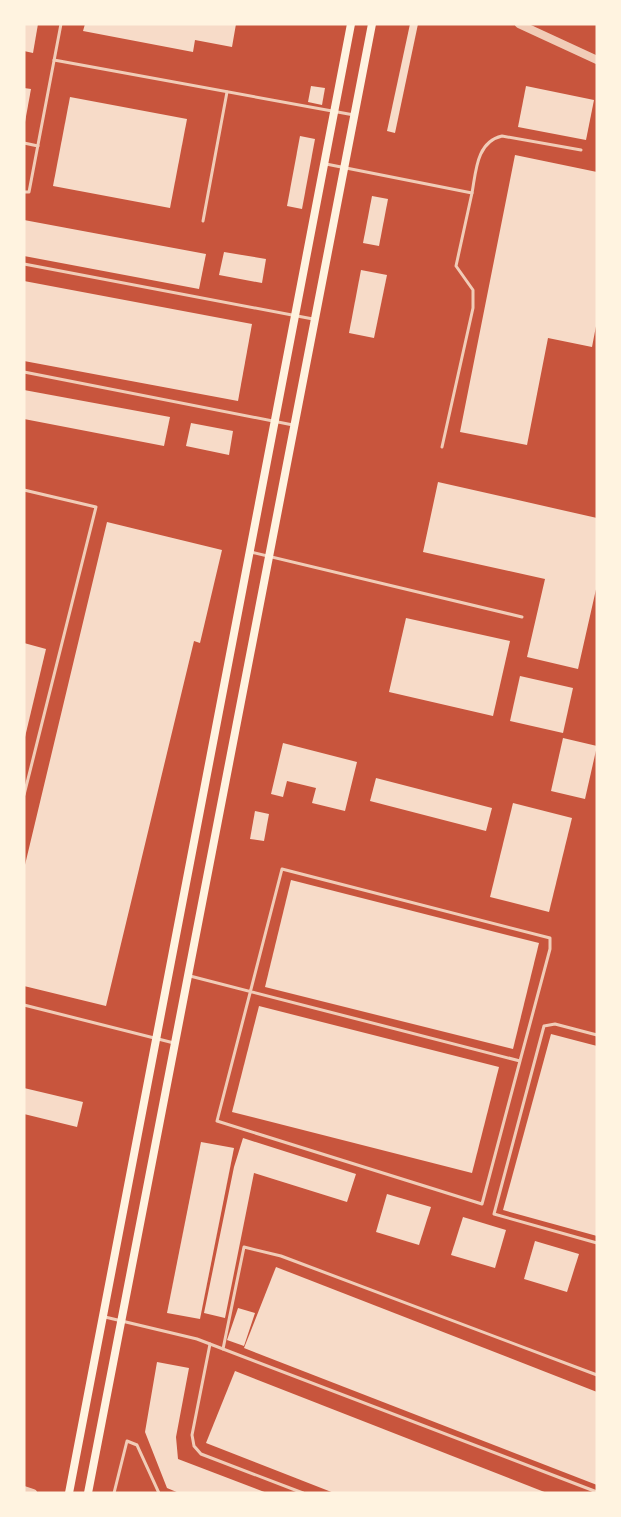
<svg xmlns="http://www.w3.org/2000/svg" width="621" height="1517" font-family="Helvetica,sans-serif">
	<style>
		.building { fill: #f7dbc8 }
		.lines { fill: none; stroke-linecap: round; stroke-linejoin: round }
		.service { stroke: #f1ccb7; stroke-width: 3 }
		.tertiary { stroke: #f1ccb7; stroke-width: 8 }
		.secondary { stroke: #fff3e0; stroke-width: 8 }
	</style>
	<rect width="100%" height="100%" fill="#c8553d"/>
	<g class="building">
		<path d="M24 24H38L33 53 24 51Z"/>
		<path d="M85 24H236L232 47 195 40 193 52 83 31Z"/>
		<path d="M410 24H418L395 133 387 131Z"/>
		<path d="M311 86 325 88 322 105 308 102Z"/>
		<path d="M526 86 594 100 586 140 518 127Z"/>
		<path d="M24 88 31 89 25 122H24Z"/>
		<path d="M70 97 187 119 170 208 53 186Z"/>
		<path d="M300 136 315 139 302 209 287 206Z"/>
		<path d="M515 155 597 172V321L592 347 548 338 527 445 460 432Z"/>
		<path d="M372 196 388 199 379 246 363 243Z"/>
		<path d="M24 220 206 254 199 289 24 256Z"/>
		<path d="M224 252 266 259 262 283 219 275Z"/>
		<path d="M361 270 387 275 374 338 349 333Z"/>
		<path d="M24 281 252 324 238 401 24 361Z"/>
		<path d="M24 390 170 417 164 446 24 419Z"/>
		<path d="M191 423 233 431 229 455 186 446Z"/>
		<path d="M438 482 597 518V585L578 669 527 657 545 579 423 552Z"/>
		<path d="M107 522 222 550 200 643 194 641 106 1006 24 986V869Z"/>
		<path d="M406 618 510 641 493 716 389 692Z"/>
		<path d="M24 643 46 649 25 737H24Z"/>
		<path d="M520 676 573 688 563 733 510 721Z"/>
		<path d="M563 738 597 746 585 799 551 791Z"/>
		<path d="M283 743 357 762 345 811 312 803 316 788 287 781 283 797 271 794Z"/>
		<path d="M376 778 492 808 486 831 370 801Z"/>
		<path d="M513 803 572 818 549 912 490 897Z"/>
		<path d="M255 811 269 814 264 841 250 839Z"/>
		<path d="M291 880 539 943 513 1049 265 987Z"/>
		<path d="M259 1006 499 1067 472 1173 232 1112Z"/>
		<path d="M551 1034 597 1046V1236L503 1210Z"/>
		<path d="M24 1088 83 1102 77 1127 24 1114Z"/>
		<path d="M243 1138 356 1174 347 1202 254 1173 225 1318 204 1313 234 1167Z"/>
		<path d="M201 1142 234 1148 200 1319 167 1313Z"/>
		<path d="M387 1194 431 1207 419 1245 376 1232Z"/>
		<path d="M463 1217 506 1230 495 1268 451 1255Z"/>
		<path d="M535 1241 579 1254 567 1292 524 1279Z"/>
		<path d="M276 1267 597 1392V1485L244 1348Z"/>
		<path d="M238 1308 255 1313 244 1346 227 1340Z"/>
		<path d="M157 1362 189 1368 176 1437 178 1459 267 1493H179L167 1488 145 1432Z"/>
		<path d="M235 1371 547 1493H334L206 1443Z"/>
	</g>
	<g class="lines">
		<g class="service">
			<path d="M54 60 354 115"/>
			<path d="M24 143 38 146"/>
			<path d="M326 164 472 193 456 266 473 290V308L442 447"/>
			<path d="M24 192H29L61 24"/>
			<path d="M472 193C476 172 476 142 502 136L581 150"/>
			<path d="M203 221 227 92"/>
			<path d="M24 264 313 319"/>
			<path d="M24 372 293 425"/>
			<path d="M24 490 96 507 24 795"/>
			<path d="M251 552 522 617"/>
			<path d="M190 976 520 1061 482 1204 217 1121 282 869 550 938V949L520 1061"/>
			<path d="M24 1005 174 1043"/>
			<path d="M597 1035 555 1024 544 1026 494 1214 597 1243"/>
			<path d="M105 1317 197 1339 597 1492"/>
			<path d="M210 1344 192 1435 194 1446 201 1454 303 1493"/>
			<path d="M223 1349 244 1247 281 1256 597 1375"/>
			<path d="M114 1493 127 1441 137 1445 159 1493"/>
		</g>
		<g class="tertiary">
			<path d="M519 24 597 60"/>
			<path d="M24 1490 33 1493"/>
		</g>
		<g class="secondary">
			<path d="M69 1493 351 24"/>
			<path d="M88 1493 372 24"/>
		</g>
	</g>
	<rect width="621" height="1517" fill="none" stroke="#fff3e0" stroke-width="51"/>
</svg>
